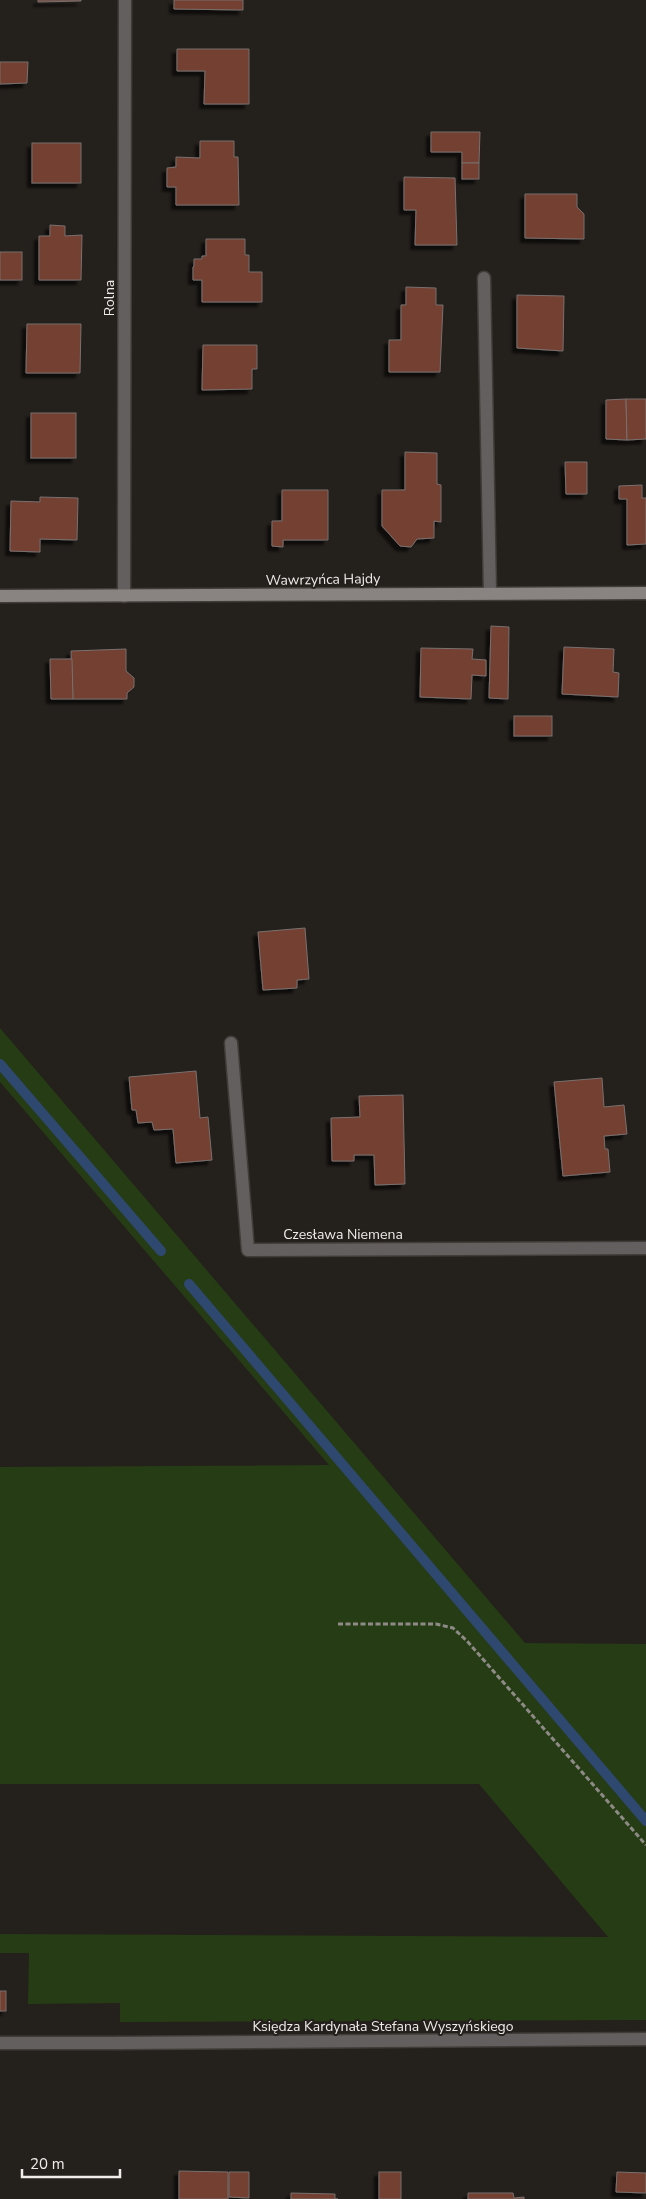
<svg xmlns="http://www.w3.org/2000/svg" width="646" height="2199" font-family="'Nunito Sans',sans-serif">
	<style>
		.green { fill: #263c15 }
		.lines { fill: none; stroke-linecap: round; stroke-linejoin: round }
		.stream { stroke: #2e4870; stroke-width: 10 }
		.building { fill: #733f31; stroke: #79716f; filter: url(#shadow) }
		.lane-casing { stroke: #403d39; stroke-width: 15 }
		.street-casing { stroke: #403d39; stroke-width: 15 }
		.secondary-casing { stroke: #403d39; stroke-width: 15 }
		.path { stroke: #8e8b87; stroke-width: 3; stroke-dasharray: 5 2.5; stroke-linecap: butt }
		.lane { stroke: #635f5f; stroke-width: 12 }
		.street { stroke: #635f5f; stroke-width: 12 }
		.secondary { stroke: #898382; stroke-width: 12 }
		.labels { text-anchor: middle; stroke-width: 4; stroke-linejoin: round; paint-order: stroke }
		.street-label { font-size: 14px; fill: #efece9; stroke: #24201c }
	</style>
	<defs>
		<filter id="shadow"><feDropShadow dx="-4.5" dy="4.5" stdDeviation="1" flood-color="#0009"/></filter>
	</defs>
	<rect width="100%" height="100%" fill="#24201c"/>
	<path class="green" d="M0 1028 525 1643 646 1644V2020L120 2022V2003L28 2004 29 1953H0V1934L608 1937 479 1784H0V1467L329 1465 0 1082Z"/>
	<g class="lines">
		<g class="stream">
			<path d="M0 1064 161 1251"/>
			<path d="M189 1284 646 1821"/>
		</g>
	</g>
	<g class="building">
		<path d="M38 0H81V1L38 2Z"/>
		<path d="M174 0H243V10L174 9Z"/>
		<path d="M177 49H249V104H204L205 71H177Z"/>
		<path d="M0 62H28L27 83 0 84Z"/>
		<path d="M431 132H480L479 163H462V152H431Z"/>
		<path d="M200 141H234V157H238L239 205H176V187H167V168L176 167V157L200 158Z"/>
		<rect x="32" y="143" width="49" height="40"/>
		<rect x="462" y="163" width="17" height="16"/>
		<path d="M404 177 455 178 457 245H415L416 210H404Z"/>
		<path d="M525 194H577V207L584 214V239L525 238Z"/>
		<path d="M50 225 65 226V236L82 235 81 280H39V236H50Z"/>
		<path d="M206 239H245V255H249V272H262V302H202V280H193V267L194 266V259H202V256H206Z"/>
		<rect x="0" y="252" width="22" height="28"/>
		<path d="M406 287 436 288V305H443L440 372H389V340H401V305H406Z"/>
		<path d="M517 295 564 296 563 351 517 348Z"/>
		<path d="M27 324H81L80 373H26Z"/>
		<path d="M203 345H257V369H252V389L202 390Z"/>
		<path d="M626 399 627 440 606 439V400Z"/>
		<path d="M626 399H646V439L627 440Z"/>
		<rect x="31" y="413" width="45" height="45"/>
		<path d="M405 452 437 453V484L441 485V522L434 521V538L417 539 411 547 400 546 382 526V490H405Z"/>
		<path d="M565 462H587V494H566Z"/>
		<path d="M642 485V498H646V544L627 545V499H619V486Z"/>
		<path d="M282 490H328V540H283V547L272 546V521H282Z"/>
		<path d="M40 497 78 498 77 540 40 539V552L10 551 11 501 40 502Z"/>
		<path d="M491 626 509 627 508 699 489 698Z"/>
		<path d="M564 647 614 649 613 672 619 673 618 697 562 694Z"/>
		<path d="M421 648 473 649 472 659 486 660V676L472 675 471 699 420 697Z"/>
		<path d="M126 649V671L134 678V687L127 693V699H73L71 651Z"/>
		<path d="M50 659H72L73 699H51Z"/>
		<rect x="514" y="716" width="38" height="20"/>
		<path d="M305 928 309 979 297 980V988L263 990 258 932Z"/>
		<path d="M196 1071 200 1118 208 1117 212 1160 176 1163 173 1129 154 1130 152 1122 138 1123 136 1110H132L129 1077Z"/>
		<path d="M602 1078 604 1107 624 1105 627 1134 604 1136 605 1149H608L610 1172 563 1176 554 1082Z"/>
		<path d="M403 1095 405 1184 375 1185 374 1155H354V1161H332L331 1118 360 1117 359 1096Z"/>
		<rect x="0" y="1991" width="6" height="20"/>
		<path d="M179 2171 228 2172V2199H179Z"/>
		<path d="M229 2172H249V2198L229 2197Z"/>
		<rect x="379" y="2172" width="22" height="27"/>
		<path d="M617 2172 646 2173V2193L616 2192Z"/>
		<path d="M291 2193 335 2194V2199H338H291Z"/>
		<path d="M468 2193H513L514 2198 524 2197V2199H468Z"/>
	</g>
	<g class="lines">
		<defs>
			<g id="lane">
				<path d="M484 278 490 593"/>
				<path d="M0 2043H119"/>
			</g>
			<g id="street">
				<path d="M124 596 125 0"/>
				<path d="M231 1043 248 1250 646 1248"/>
				<path d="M119 2043 646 2039"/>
			</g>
			<path id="secondary" d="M0 596 646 593"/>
		</defs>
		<use href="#lane" class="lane-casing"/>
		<use href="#street" class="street-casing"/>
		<use href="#secondary" class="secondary-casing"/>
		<path class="path" d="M338 1624H436L453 1628 467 1641 646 1845"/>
		<use href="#lane" class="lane"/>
		<use href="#street" class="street"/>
		<use href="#secondary" class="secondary"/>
	</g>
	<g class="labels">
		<g class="street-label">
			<text transform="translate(109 298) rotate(-90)" y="5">Rolna</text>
			<text transform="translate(323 579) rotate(-1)" y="5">Wawrzyńca Hajdy</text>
			<text x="343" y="1239">Czesława Niemena</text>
			<text x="383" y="2031">Księdza Kardynała Stefana Wyszyńskiego</text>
		</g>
	</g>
	<path d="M22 2169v8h98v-8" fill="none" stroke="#efece9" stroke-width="2.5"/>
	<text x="30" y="2169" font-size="15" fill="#efece9" stroke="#24201c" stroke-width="4" paint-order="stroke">20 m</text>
</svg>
